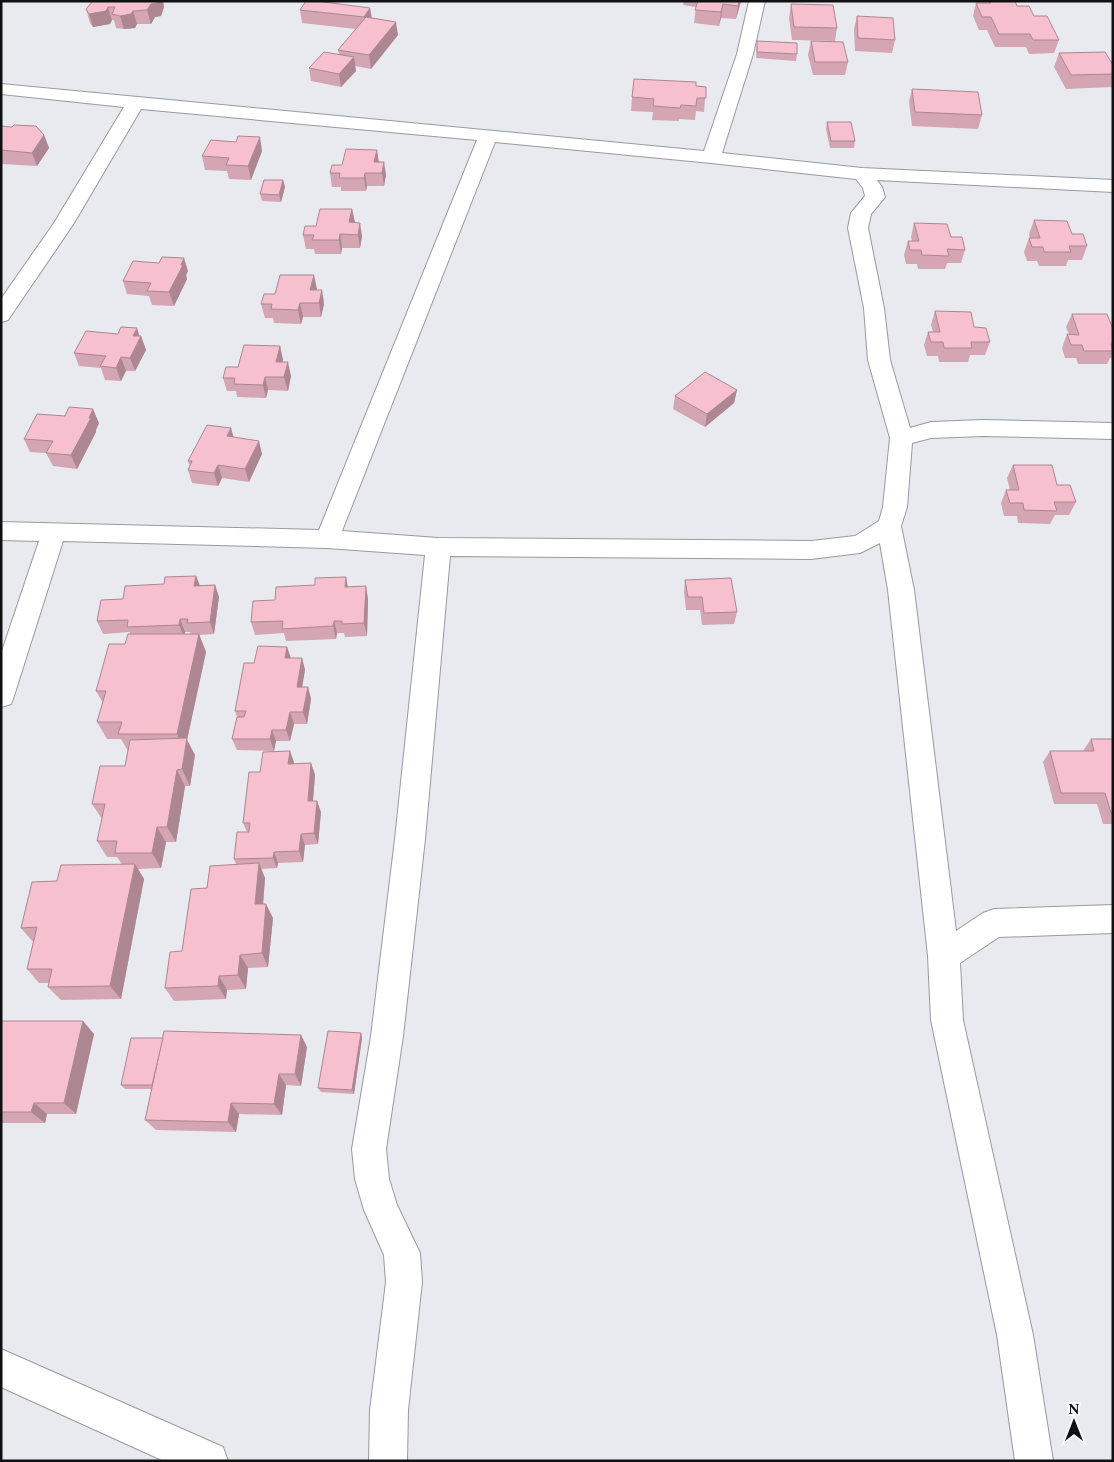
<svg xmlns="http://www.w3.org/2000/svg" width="1114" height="1462" font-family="Spectral,serif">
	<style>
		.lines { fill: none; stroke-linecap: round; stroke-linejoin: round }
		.minor-casing { stroke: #979a9e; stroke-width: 2 }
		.minor { fill: #fff; fill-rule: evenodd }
		.wall { fill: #d4a5b2; fill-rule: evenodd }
		.shaded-wall { fill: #ac8691 }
		.building { fill: #f6c0cf; stroke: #ac8691 }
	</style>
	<rect width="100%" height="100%" fill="#e8eaef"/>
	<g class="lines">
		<defs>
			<g id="minor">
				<path d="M749 1H765L753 54 722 153 862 168 1113 180V192L877 180 882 187 885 197 871 214 868 228 884 308 890 360 910 428 931 422 983 420 1113 423V439L983 436 931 438 912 443 907 507 901 526 914 590 956 931 983 913 994 909 1113 905V933L999 937 960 963 963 1020 1033 1335 1053 1461H1015L997 1335 931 1020 928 956 888 590 880 543 860 553 811 559 450 556 425 839 403 1036 386 1149 389 1179 397 1205 420 1253 422 1282 408 1410 407 1461H369L370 1410 386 1282 384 1255 364 1210 355 1179 352 1149 371 1036 395 839 425 555 327 548 63 541 14 696 11 704 1 707V654L39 541 1 540V522L319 530 477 140 141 109 74 223 8 320 1 322V299L54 223 124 107 1 94V84L704 151 737 54ZM495 142 711 163 856 179 863 188 865 196 851 213 848 228 864 308 868 360 890 438 883 507 879 521 855 536 811 541 438 538 342 531Z"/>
				<path d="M1 1349 223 1447 228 1461H164L1 1387Z"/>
			</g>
		</defs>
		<use href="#minor" class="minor-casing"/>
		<use href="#minor" class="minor"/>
	</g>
	<g class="wall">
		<path d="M93 1H163L164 7 161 16 155 17 151 24H137L135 28 124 29 116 28 114 20H112L110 24 93 27 90 23 86 9Z"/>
		<path d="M684 1H741L736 19 721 18 719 26 694 23 696 7 683 5Z"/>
		<path d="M990 1H1015L1017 6 1059 40 1054 53 1029 54 1026 47H995L987 30H979L973 16 976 3H989Z"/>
		<path d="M791 4 837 28 835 41 792 40 789 18Z"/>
		<path d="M370 8 372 18 398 35 371 69 355 66 356 71 341 87 311 81 309 68 339 54 338 50 356 29 302 23 300 10Z"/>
		<path d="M857 16 895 40 892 53 855 51 854 29Z"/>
		<path d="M757 41 797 54 796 61 756 58Z"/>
		<path d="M811 41 848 62 845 75H813L808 55Z"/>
		<path d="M1059 53 1113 65V87L1066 89 1054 67Z"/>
		<path d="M696 86 706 87 704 112 696 111 695 120 679 119V121L652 120 653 112 631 111 632 97Z"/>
		<path d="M912 89 982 115 978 129 912 126 909 102Z"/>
		<path d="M827 122 855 141 854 148H830L826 129Z"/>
		<path d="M1 126 44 135 49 148 37 166 1 164Z"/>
		<path d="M377 150 378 162 386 175 384 186H367L366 191H341V187H332L330 173 342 165Z"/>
		<path d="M262 151 251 180 229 179 227 171 205 170 202 156Z"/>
		<path d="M283 180 285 187 281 202 262 201 260 194Z"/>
		<path d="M352 209 355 222 362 236 360 248H342L341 254H315L314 249H306L303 235 316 226Z"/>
		<path d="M1034 220 1072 234 1087 246 1082 260H1068L1066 266H1039L1037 261H1027L1024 252 1029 238H1030L1029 234Z"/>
		<path d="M914 223 951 237 965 250 961 263H947L945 269H918L917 264H906L904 255 908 241H912L911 237Z"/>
		<path d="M188 271 186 275 187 279 174 306 152 305 149 296 127 294 123 281Z"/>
		<path d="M317 289 316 290H322L324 304 321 317H303L301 324 274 323 273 318H265L261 304 275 294Z"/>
		<path d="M935 311 974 327 990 342 985 355H970L968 362H939L938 356H927L924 345 928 332H933L931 325Z"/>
		<path d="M1072 314 1113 329V358H1110L1107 364H1078L1076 358H1065L1062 348 1067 334H1069L1066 327Z"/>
		<path d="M139 336H141L146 350 135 371H126L121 381 105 380 101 368 79 366 74 353Z"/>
		<path d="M280 346 283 360V362L291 376 288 391 268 390 266 398 237 397 236 391H227L223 378 238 367Z"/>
		<path d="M737 390 734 403 705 427 673 409 675 396Z"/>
		<path d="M99 423 96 430V432L77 469 53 466 46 453 30 452 24 439Z"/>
		<path d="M233 437 262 454 249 482 222 478 218 486 192 483 188 470 190 466 188 461Z"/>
		<path d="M1013 465 1057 485 1076 502 1069 515H1055L1050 524 1018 523 1017 516H1004L1001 503 1006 490H1010L1007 478Z"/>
		<path d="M196 576 199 585H215L219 597 214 634 199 635 206 652 187 740 195 755 190 786H185L176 842H166L161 868 138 869 144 879 121 999 61 1000 48 987 49 983H39L27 969 33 942 21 928 57 881 122 864 117 857H107L97 841 102 819 92 804 125 766 128 751 121 739H107L97 722 103 703 96 691 125 644 130 634V632L103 634 97 621 123 599 164 584ZM185 632H190L191 634H185Z"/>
		<path d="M346 577 348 587 368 599 367 636 345 637 344 633H337L336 639 286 641 284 633 255 635 251 622 275 600 315 585Z"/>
		<path d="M685 580 737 612 734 624 702 625 700 610H686L684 592Z"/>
		<path d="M287 647 291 658H302L305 670 302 687H308L311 699 307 724H294L290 741H276L274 751 237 750 232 739 237 717 235 711 254 663Z"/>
		<path d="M1091 739H1113V824H1103L1097 804H1054L1043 762 1050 751H1083Z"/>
		<path d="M294 762V764L311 763 315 775 313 801 321 812 318 844 305 845 303 862 278 863 277 868 261 869 265 878 263 904 273 918 268 967 248 968 246 989 227 990 226 999 174 1001 165 988 182 951 207 888 236 864 234 859 247 832 243 823 260 772Z"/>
		<path d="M1 1021 94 1034 76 1114H47L45 1123H1Z"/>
		<path d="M361 1033 362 1038 354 1094 321 1092 318 1088Z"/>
		<path d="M307 1047 301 1086 286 1085 282 1115 239 1114 236 1132 156 1130 145 1120 152 1089H125L121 1085Z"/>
	</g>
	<g class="shaded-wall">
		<path d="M158 1H163L164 7 161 16 155 17 151 24 147 10 151 4Z"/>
		<path d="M739 1H741L736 19 738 6Z"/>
		<path d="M723 4 721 18 719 26 721 12Z"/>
		<path d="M108 7 112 20 110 24 93 27 89 14Z"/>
		<path d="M370 8 372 21 366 30 364 17Z"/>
		<path d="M133 11 137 24 135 28 124 29 120 16Z"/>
		<path d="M396 22 398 35 371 69 369 55Z"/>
		<path d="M354 57 356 71 341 87 339 74Z"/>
		<path d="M44 135 49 148 37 166 32 153Z"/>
		<path d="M260 137 262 151 251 180 248 166Z"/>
		<path d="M377 150 379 163 374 162Z"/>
		<path d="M384 162 386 175 384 186 382 173Z"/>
		<path d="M365 173 367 186 366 191 364 178Z"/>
		<path d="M283 180 285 187 281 202 279 195Z"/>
		<path d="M352 209 355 223 352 236 349 222Z"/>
		<path d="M360 223 362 236 360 248 358 235Z"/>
		<path d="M340 234 342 248 341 254 339 240Z"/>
		<path d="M184 258 188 271 186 275 187 279 174 306 169 292Z"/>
		<path d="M314 275 317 289 313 303 310 290Z"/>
		<path d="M322 290 324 304 321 317 319 303Z"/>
		<path d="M300 303 303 317 301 324 298 310Z"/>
		<path d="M137 328 140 338 141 336 146 350 135 371 130 358 133 336Z"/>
		<path d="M280 346 283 360 279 376 276 362Z"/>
		<path d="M121 357 126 371 121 381 116 368Z"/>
		<path d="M288 362 291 376 288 391 284 377Z"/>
		<path d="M265 377 268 390 266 398 263 385Z"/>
		<path d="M737 390 734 403 705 427 707 414Z"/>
		<path d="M93 409 99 423 96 430V432L77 469 71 455Z"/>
		<path d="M231 428 235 442 227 436Z"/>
		<path d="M259 441 262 454 249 482 245 469Z"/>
		<path d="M218 465 222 478 218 486 214 473Z"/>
		<path d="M196 576 201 588 194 586Z"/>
		<path d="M346 577 348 590 345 587Z"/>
		<path d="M215 585 219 597 214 634 210 622Z"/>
		<path d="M366 586 368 599 367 636 364 623Z"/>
		<path d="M180 619 185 632 184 637 179 625Z"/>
		<path d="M334 621 337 633 336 639 333 626Z"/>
		<path d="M199 634 206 652 187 740 195 755 190 786 182 769 185 751 177 734Z"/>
		<path d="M287 647 291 659 285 658Z"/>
		<path d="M302 658 305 670 300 699 297 687Z"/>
		<path d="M308 687 311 699 307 724 303 712Z"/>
		<path d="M290 712 294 724 290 741 286 730Z"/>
		<path d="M272 730 276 741 274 751 270 739Z"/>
		<path d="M290 751 294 762 292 775 288 764Z"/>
		<path d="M311 763 315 775 312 812 308 801Z"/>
		<path d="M177 770 185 786 176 842 167 827Z"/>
		<path d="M317 801 321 812 318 844 314 833Z"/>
		<path d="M157 827 166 842 161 868 152 853Z"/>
		<path d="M301 834 305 845 303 862 299 851Z"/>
		<path d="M274 852 278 863 277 868 273 858Z"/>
		<path d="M259 863 265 878 262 919 255 904Z"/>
		<path d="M135 864 144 879 121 999 110 986Z"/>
		<path d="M266 904 273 918 268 967 262 953Z"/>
		<path d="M240 955 248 968 246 989 238 975Z"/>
		<path d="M219 976 227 990 226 999 218 986Z"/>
		<path d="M83 1021 94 1034 76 1114 64 1103Z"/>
		<path d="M361 1033 362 1038 354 1094 352 1090Z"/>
		<path d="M301 1035 307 1047 301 1086 295 1074Z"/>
		<path d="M279 1074 286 1085 282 1115 274 1104Z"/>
		<path d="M34 1103 47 1114 45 1123 31 1112Z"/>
		<path d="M231 1103 239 1114 236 1132 228 1122Z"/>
	</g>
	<g class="building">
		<path d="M93 1H158L157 3 151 4 147 10 133 11 131 14 120 16 112 14 115 7H108L106 11 89 14 86 9Z"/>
		<path d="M306 1H317L370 8 364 17 300 10Z"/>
		<path d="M698 1H739L738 6 723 4 721 12 695 10Z"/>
		<path d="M990 1H1015L1017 6H1029L1034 16H1047L1059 40H1033L1030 34H999L991 17H982L976 3H991Z"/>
		<path d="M791 4 833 5 837 28 794 27Z"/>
		<path d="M857 16 893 18 895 40 858 38Z"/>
		<path d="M366 17 396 22 369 55 338 50Z"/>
		<path d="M757 41 797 43V54L757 52Z"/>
		<path d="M811 41 843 42 848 62H815Z"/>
		<path d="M324 52 354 57 339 74 309 68Z"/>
		<path d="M1105 52 1113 65V74L1071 75 1059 53Z"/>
		<path d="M634 79 696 82V86L706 87V98H697L696 106 681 105 680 108 653 106 654 99 632 97Z"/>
		<path d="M912 89 978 92 982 115 915 112Z"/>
		<path d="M827 122H851L855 141H831Z"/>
		<path d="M14 125 36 126 44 135 32 153 1 150V126L12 127Z"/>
		<path d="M238 136 260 137 248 166 226 165 229 158 202 156 211 140 236 142Z"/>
		<path d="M346 149 377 150 374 162H384L382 173H365L364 178H339L340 173H330L332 165H342Z"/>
		<path d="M264 180H283L279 195 260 194Z"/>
		<path d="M320 209H352L349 222 360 223 358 235 340 234 339 240H312L314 235H303L305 226H316Z"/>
		<path d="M1034 220 1067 221 1072 234H1083L1087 246H1069L1071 252H1044L1043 247H1032L1029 238H1040Z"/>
		<path d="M914 223 947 224 951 237H962L965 250 947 249 949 256 922 255 921 250H910L908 241H919Z"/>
		<path d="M162 257 184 258 181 265H183L169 292 147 291 151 283 123 281 133 261 159 263Z"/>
		<path d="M280 275H314L310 290H322L319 303H300L298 310 271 309 272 304H261L264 294H275Z"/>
		<path d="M935 311 971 312 974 327 986 328 990 342H971L972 348H944L943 342H931L928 332H940Z"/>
		<path d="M1072 314H1107L1113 329V344H1111L1113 351H1084L1082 345H1071L1067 334 1079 335Z"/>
		<path d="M121 327 137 328 133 336H141L130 358 121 357 116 368 100 366 106 356 74 353 86 331 118 334Z"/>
		<path d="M244 345 280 346 276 362H288L284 377H265L263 385 234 384 235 378H223L226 367H238Z"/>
		<path d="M705 372 737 390 707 414 675 396Z"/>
		<path d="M69 407 93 409 89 418H91L71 455 46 453 53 441 24 439 37 414 65 416Z"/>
		<path d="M207 425 231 428 227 436 259 441 245 469 218 465 214 473 188 470 192 461H188Z"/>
		<path d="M1013 465H1052L1057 485H1070L1076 502H1054L1057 511 1024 510 1023 503H1010L1006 490H1019Z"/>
		<path d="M196 576 194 586 215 585 210 622 187 623 188 619H180L179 625 127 627 128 620 97 621 101 600 123 599 125 586 164 584 165 577Z"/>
		<path d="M346 577 345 587 366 586 364 623 342 624V621H334L333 626 282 629 283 621 251 622 253 601 275 600 276 587 315 585V578Z"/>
		<path d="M731 578 737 612 704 613 702 597H688L685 580Z"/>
		<path d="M128 634H199L177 734H118L122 722H97L106 691H96L109 644H125Z"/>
		<path d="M258 646 287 647 285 658H302L297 687H308L303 712H290L286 730H272L270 739H232L237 717H244L246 711H235L244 663H254Z"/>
		<path d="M187 738 182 769 177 770 167 827H157L152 853H115L117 841H97L105 804H92L100 766H125L130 740Z"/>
		<path d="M1091 739H1113V813H1111L1105 793H1061L1050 751H1094Z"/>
		<path d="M290 751 288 764 311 763 308 801H317L314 833 301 834 299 851 274 852 273 858 234 859 237 832H249L250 823H243L249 772H260L263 752Z"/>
		<path d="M259 863 255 904H266L262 953 240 955 238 975 219 976 218 986 165 988 170 952 182 951 191 889 207 888 210 866Z"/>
		<path d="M135 864 110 986 48 987 52 969H27L37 927 21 928 32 882 57 881 61 865Z"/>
		<path d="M1 1021H83L64 1103H34L31 1112H1Z"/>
		<path d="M164 1031 301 1035 295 1074H279L274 1104 231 1103 228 1122 145 1120Z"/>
		<path d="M328 1031 361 1033 352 1090 318 1088Z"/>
		<path d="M131 1038H163L152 1085H121Z"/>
	</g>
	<rect width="1114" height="1462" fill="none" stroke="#0f1011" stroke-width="5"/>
	<g transform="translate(1074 1422)" stroke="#f5f8fc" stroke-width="4" paint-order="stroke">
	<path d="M0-4L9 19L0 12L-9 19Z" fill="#0f1011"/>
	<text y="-8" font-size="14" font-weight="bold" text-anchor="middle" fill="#0f1011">N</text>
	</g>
</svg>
